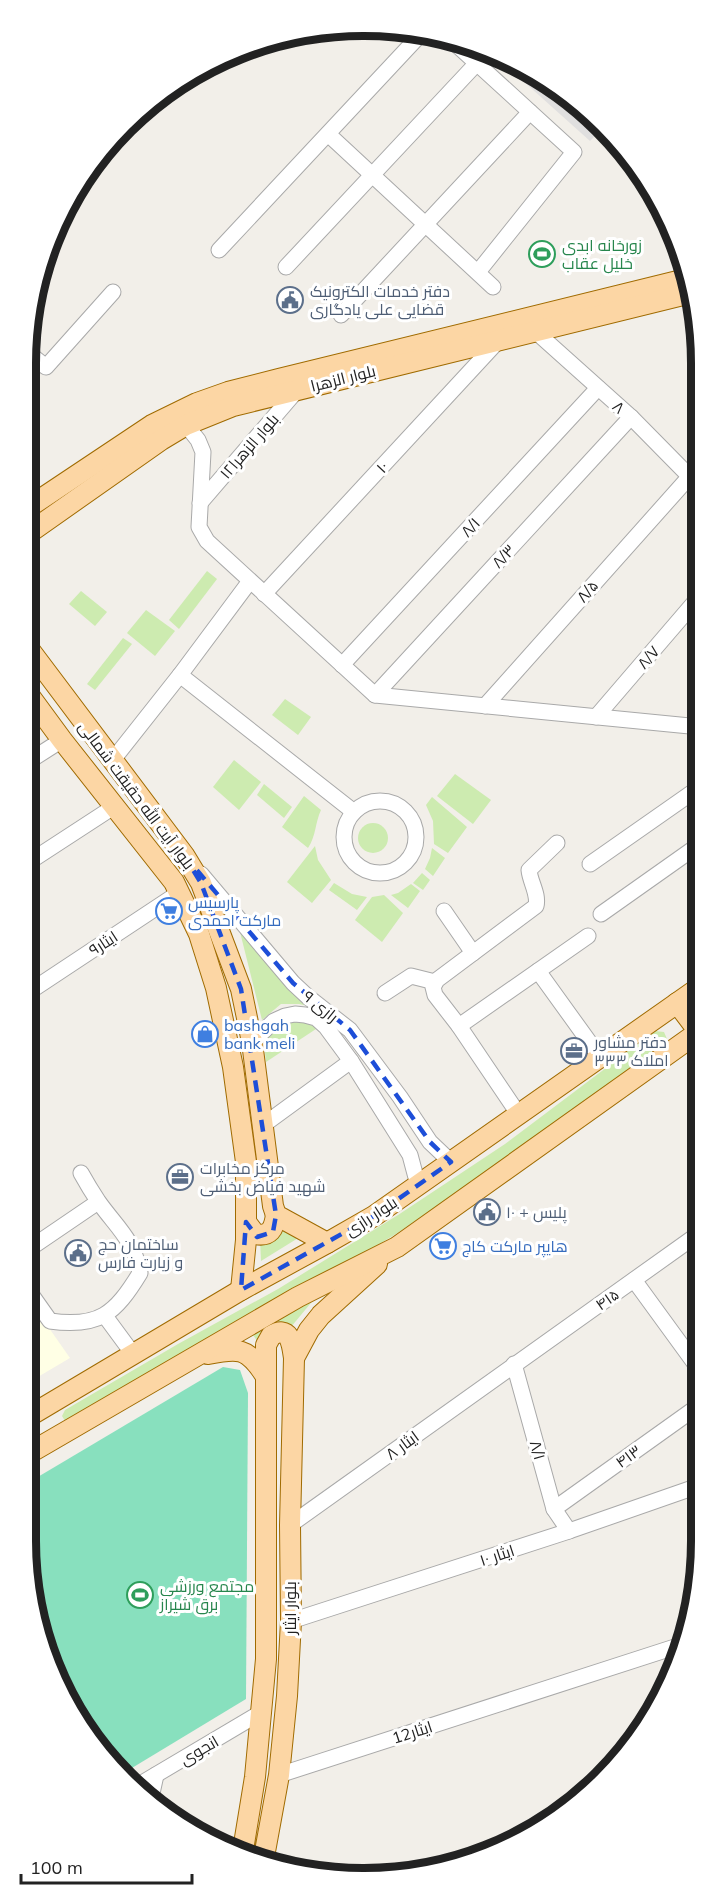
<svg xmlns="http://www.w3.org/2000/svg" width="727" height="1904" font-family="Mulish,Cairo,sans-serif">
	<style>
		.residential { fill: #e0dfdf }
		.education { fill: #ffffe5 }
		.grass { fill: #cdebb0 }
		.pitch { fill: #88e0be }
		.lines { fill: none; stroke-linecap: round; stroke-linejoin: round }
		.minor-casing { stroke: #a9a9a9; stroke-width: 17 }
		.major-casing { stroke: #a06b00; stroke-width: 22 }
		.minor { stroke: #fff; stroke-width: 15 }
		.major { stroke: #fcd6a4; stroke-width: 20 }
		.marked { fill: none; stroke: #1d4ed8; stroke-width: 4.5; stroke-dasharray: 12 8; stroke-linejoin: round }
		.labels { text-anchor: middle; stroke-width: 6; stroke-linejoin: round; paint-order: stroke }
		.leisure-label { font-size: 16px; fill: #27864d; stroke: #fff; text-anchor: start }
		.service-label { font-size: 16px; fill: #4e5e75; stroke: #fff; text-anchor: start }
		.street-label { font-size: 16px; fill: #222; stroke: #fff }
		.shop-label { font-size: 16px; fill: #366cbe; stroke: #fff; text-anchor: start }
		.rim { fill: none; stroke: #222; stroke-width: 8 }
	</style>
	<rect width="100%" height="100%" fill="#f2efe9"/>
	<path class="residential" d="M493 54 533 71 603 128 590 141Z"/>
	<path class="education" d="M26 1295 70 1358 26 1384Z"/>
	<g class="grass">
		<path d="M207 571 217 579 179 629 169 620Z"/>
		<path d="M81 591 107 612 95 626 69 604Z"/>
		<path d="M146 610 175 631 155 656 127 633Z"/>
		<path d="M123 638 132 644 95 690 87 684Z"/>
		<path d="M285 699 311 717 298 735 272 715Z"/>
		<path d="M234 760 261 782 239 810 213 787Z"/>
		<path d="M455 774 491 800 473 824 437 796Z"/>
		<path d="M264 784 292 807 284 818 257 795Z"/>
		<path d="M304 796 321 810C315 823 316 836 308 848L282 827Z"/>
		<path d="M432 797 467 827 448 853 434 844 433 821 426 805Z"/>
		<circle cx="373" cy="838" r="15"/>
		<path d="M315 846 318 860 331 880 312 903 287 882Z"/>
		<path d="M432 848 445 858 433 876 425 869 430 858Z"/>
		<path d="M422 873 430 880 423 890 413 883Z"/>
		<path d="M334 883 352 894 367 897 357 910 329 890Z"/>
		<path d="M411 884 420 891 408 908 391 895 398 893Z"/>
		<path d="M384 895 403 913 382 942 355 920 372 897Z"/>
		<path d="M237 920 313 1007 299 1004H281L262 1020Z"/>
		<path d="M301 1018 319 1027 266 1062 264 1043 272 1027Z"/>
		<path d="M655 1031 664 1032 667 1039 579 1108 399 1232 350 1262 72 1422 65 1421 62 1416 65 1410 178 1344 278 1289 398 1215 505 1144Z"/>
		<path d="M285 1223 303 1235 261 1261 260 1238Z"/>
		<path d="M315 1298 291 1327 258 1342 250 1331Z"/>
	</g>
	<path class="pitch" d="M223 1367 240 1370 248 1393 246 1699 122 1774 109 1763 44 1649 26 1540V1484Z"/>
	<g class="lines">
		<defs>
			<g id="minor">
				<path d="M448 37 574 152 478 272"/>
				<path d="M328 134 493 287"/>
				<path d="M219 250 420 35"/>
				<path d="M286 267 477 63"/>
				<path d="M341 315 530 112"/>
				<path d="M535 331 631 417 699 486"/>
				<path d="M27 352 46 367 113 292"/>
				<path d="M186 425 198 440 203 452 199 527 207 541 375 695 700 727"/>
				<path d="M200 503 298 389"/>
				<path d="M264 594 500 339"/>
				<path d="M342 665 598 388"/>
				<path d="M180 675 354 812"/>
				<path d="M375 695 631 417"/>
				<path d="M485 706 699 466"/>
				<path d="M596 717 699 597"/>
				<path d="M112 761 180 675 250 581"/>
				<path d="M26 763 62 740"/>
				<circle cx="380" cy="837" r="36"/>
				<path d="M26 864 115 806"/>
				<path d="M590 864 700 787"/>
				<path d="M201 874 293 983 308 997 350 1030 400 1097 430 1142 451 1162"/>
				<path d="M444 911 473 953"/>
				<path d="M601 914 700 844"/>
				<path d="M538 971 600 1057"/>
				<path d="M385 993 411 976 435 982"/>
				<path d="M26 994 180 892"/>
				<path d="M459 1026 588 936"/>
				<path d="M252 1042 274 1021 285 1016 295 1014 305 1015 316 1018 326 1027 351 1061 410 1155 418 1185"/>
				<path d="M519 1115 459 1026 435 995 433 987 437 980 536 906C539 894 530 882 529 870L557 843"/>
				<path d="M262 1126 351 1061"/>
				<path d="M26 1251 98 1202"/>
				<path d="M634 1280 701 1372"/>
				<path d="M26 1287 50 1321C99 1328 115 1314 140 1273 133 1238 117 1228 98 1201 92 1192 86 1182 81 1173"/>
				<path d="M105 1316 133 1354"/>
				<path d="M514 1364 554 1509 569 1531"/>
				<path d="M554 1509 701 1404"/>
				<path d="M290 1525 701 1232"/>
				<path d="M291 1621 569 1531 701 1485"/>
				<path d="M279 1775 681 1645"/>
				<path d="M137 1786 260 1713"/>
				<path d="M151 1798 156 1775"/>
				<path d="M426 1872 440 1868"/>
			</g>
			<g id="major">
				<path d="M26 509 152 425 197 403 228 392 279 379 686 279"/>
				<path d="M26 535 161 440 186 425 233 406 691 293"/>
				<path d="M26 645 184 855 201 883 241 989 252 1042 273 1206 276 1215 327 1243"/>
				<path d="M26 691 62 740 174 882 199 934 216 988 233 1067 246 1162V1240L241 1290"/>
				<path d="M677 1003 699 1032"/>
				<path d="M246 1222 255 1234C270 1237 274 1229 276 1215"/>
				<path d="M208 1354C238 1348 247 1347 265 1375"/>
				<path d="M294 1358 309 1330 321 1315 377 1264"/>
				<path d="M26 1418 241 1290 327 1243 374 1216 700 987"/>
				<path d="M26 1455 298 1297 397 1247 700 1031"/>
				<path d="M243 1850 255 1777 266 1659V1345L271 1336C290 1324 292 1344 294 1358L290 1525 291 1621 287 1696 279 1775 264 1857"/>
			</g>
		</defs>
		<use href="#minor" class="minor-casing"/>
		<use href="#major" class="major-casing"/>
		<use href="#minor" class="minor"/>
		<use href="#major" class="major"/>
	</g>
	<path class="marked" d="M184 855 293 983 350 1030 430 1142 451 1162 374 1216 241 1290 246 1222 257 1237 273 1232 276 1215 241 989 201 883Z"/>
	<defs>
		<symbol id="stadium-ring" viewBox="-11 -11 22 22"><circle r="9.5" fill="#fff" stroke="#2e9e5b" stroke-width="1.5"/><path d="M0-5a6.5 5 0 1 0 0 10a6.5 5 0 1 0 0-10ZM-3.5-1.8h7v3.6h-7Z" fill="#2e9e5b"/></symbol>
		<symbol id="civic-ring" viewBox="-11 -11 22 22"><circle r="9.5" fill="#fff" stroke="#5c6f8a" stroke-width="1.5"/><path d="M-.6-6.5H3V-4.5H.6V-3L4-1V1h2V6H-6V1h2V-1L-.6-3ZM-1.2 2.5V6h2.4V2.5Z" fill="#5c6f8a"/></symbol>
		<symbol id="supermarket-ring" viewBox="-11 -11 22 22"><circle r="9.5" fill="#fff" stroke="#3f7fe0" stroke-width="1.5"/><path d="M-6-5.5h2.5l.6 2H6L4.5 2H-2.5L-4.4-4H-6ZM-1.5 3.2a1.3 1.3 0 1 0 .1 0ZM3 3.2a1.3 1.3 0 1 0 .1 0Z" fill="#3f7fe0"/></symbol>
		<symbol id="shop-ring" viewBox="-11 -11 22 22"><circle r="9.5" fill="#fff" stroke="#3f7fe0" stroke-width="1.5"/><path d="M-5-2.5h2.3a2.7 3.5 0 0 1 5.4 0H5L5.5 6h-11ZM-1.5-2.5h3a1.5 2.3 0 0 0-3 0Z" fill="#3f7fe0"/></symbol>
		<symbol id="office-ring" viewBox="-11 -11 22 22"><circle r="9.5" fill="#fff" stroke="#5c6f8a" stroke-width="1.5"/><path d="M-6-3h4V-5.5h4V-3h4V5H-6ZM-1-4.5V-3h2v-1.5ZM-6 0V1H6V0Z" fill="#5c6f8a"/></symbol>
	</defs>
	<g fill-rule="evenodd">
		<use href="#stadium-ring" x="527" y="239" width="30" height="30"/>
		<use href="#civic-ring" x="275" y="285" width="30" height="30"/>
		<use href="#supermarket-ring" x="154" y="896" width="30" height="30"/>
		<use href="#shop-ring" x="190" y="1019" width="30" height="30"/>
		<use href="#office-ring" x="559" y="1036" width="30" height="30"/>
		<use href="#office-ring" x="165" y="1162" width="30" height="30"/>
		<use href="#civic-ring" x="472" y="1197" width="30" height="30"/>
		<use href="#supermarket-ring" x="428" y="1231" width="30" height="30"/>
		<use href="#civic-ring" x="63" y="1238" width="30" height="30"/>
		<use href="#stadium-ring" x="125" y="1580" width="30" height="30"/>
	</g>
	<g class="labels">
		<g class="leisure-label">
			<text x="562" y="251">زورخانه ابدی<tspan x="562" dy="18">خلیل عقاب</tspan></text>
			<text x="160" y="1592">مجتمع ورزشی<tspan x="160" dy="18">برق شیراز</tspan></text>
		</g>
		<g class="service-label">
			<text x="310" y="297">دفتر خدمات الکترونیک<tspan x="310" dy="18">قضایی علی یادگاری</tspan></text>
			<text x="594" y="1048">دفتر مشاور<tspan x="594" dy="18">املاک ۳۳۳</tspan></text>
			<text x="200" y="1174">مرکز مخابرات<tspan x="200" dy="18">شهید فیاض بخشی</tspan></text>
			<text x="506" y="1218">پلیس + ۱۰</text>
			<text x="98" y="1250">ساختمان حج<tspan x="98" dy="18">و زیارت فارس</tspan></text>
		</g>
		<g class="street-label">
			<text transform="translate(343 378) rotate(-14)" y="6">بلوار الزهرا</text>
			<text transform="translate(619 407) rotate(42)" y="6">۸</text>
			<text transform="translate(249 446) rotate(-49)" y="6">بلوار الزهرا۱۲</text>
			<text transform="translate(382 467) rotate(-47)" y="6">۱۰</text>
			<text transform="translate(470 527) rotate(-47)" y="6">۸/۱</text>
			<text transform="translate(503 556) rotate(-47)" y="6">۸/۳</text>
			<text transform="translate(587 591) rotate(-48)" y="6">۸/۵</text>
			<text transform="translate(648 657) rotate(-49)" y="6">۸/۷</text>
			<text transform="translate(137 795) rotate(53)" y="6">بلوار آیت الله حقیقت شمالی</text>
			<text transform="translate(103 943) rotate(-33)" y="6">ایثار۹</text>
			<text transform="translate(321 1006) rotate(39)" y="6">رازی ۹</text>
			<text transform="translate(371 1216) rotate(-33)" y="6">بلوار رازی</text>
			<text transform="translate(607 1299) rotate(-35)" y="6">۴۱۵</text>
			<text transform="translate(402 1445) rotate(-36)" y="6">ایثار ۸</text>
			<text transform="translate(538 1450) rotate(74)" y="6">۸/۱</text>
			<text transform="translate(628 1456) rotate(-36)" y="6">۴۱۳</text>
			<text transform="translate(497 1555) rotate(-18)" y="6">ایثار ۱۰</text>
			<text transform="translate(290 1608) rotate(-90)" y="6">بلوار ایثار</text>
			<text transform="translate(412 1732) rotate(-18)" y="6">ایثار12</text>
			<text transform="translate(199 1750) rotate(-30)" y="6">انجوی</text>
		</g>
		<g class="shop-label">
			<text x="188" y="908">پارسیس<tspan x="188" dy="18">مارکت احمدی</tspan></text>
			<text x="224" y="1031">bashgah<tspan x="224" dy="18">bank meli</tspan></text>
			<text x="462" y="1252">هایپر مارکت کاج</text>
		</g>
	</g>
	<path d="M0 0H727V1904H0ZM363 36H364A327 327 0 0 1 691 363V1541A327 327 0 0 1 364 1868H363A327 327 0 0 1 36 1541V363A327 327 0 0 1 363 36Z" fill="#fff" fill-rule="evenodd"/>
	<path class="rim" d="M363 36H364A327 327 0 0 1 691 363V1541A327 327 0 0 1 364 1868H363A327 327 0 0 1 36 1541V363A327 327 0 0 1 363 36Z"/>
	<path d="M21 1874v9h171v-9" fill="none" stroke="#222222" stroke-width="3"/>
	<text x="30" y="1874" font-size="18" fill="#222222" stroke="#ffffff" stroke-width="4.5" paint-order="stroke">100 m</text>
</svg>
